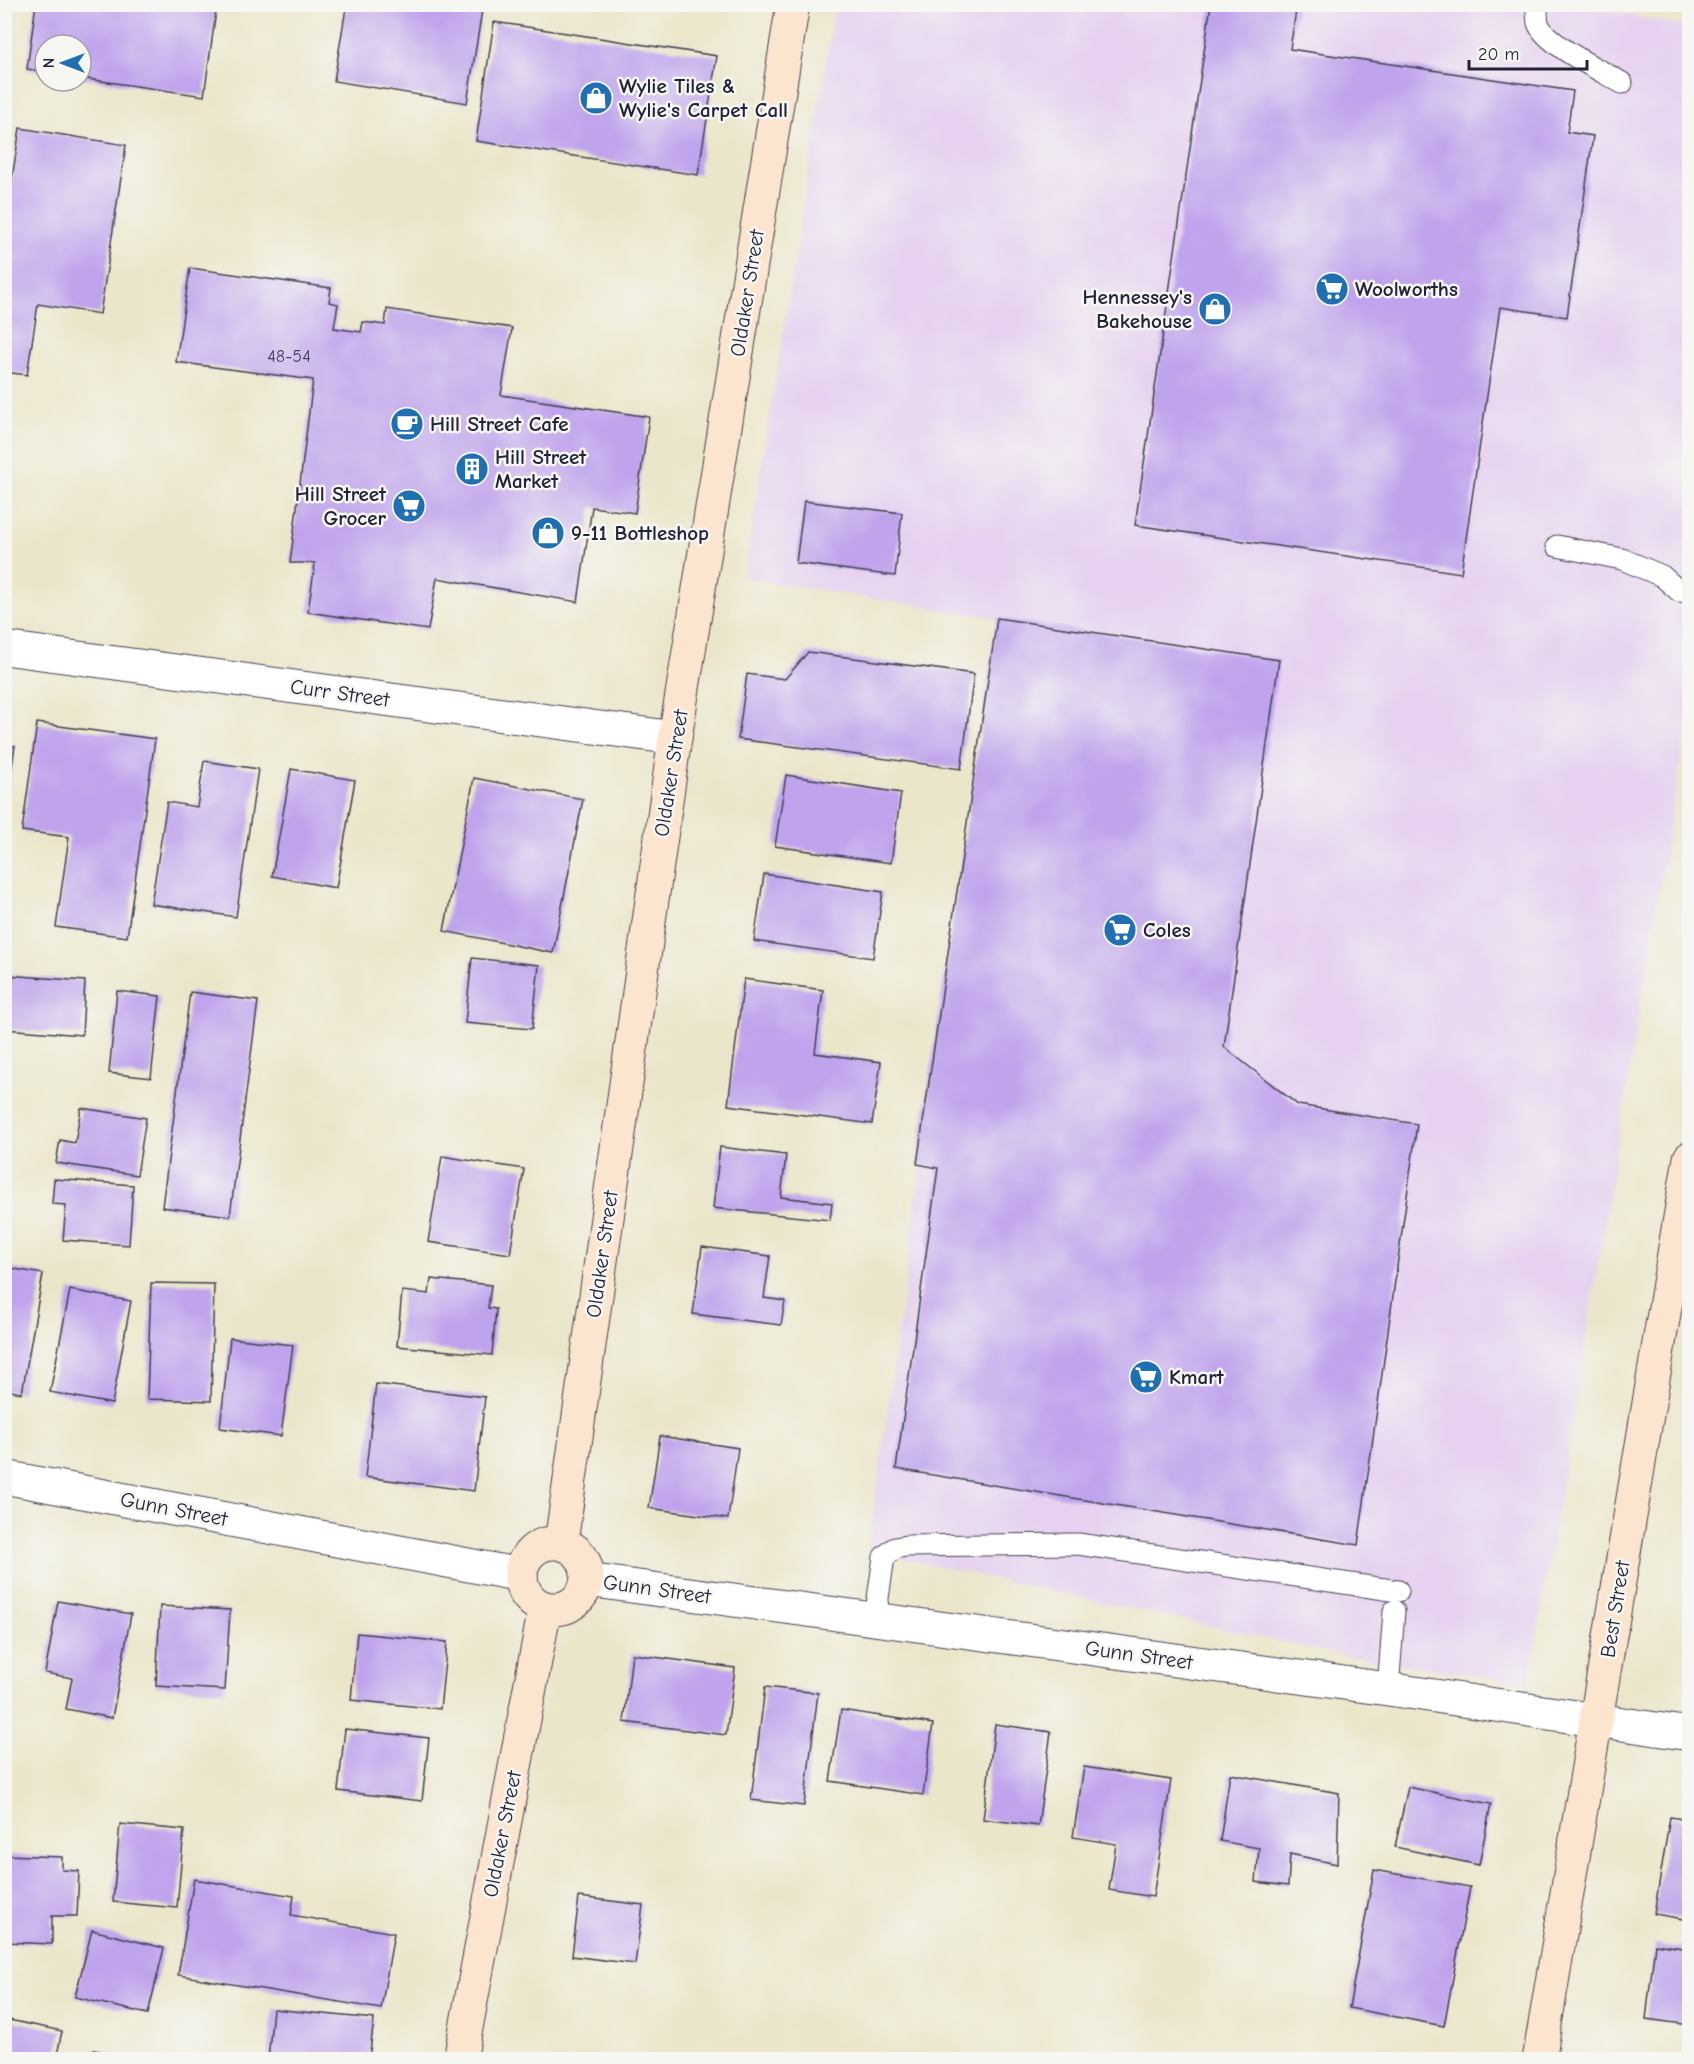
<svg xmlns="http://www.w3.org/2000/svg" width="1694" height="2064" font-family="'Comic Neue',sans-serif">
	<style>
		.built { fill: #e6d2f0 }
		.building { fill: #bfa3ec }
		.lines { fill: none; stroke-linecap: round; stroke-linejoin: round }
		.service-casing { stroke: #403f50; stroke-width: 23 }
		.minor-casing { stroke: #403f50; stroke-width: 35 }
		.tertiary-casing { stroke: #403f50; stroke-width: 35 }
		.secondary-casing { stroke: #403f50; stroke-width: 35 }
		.service { stroke: #fff; stroke-width: 21 }
		.minor { stroke: #fff; stroke-width: 33 }
		.tertiary { stroke: #fff; stroke-width: 33 }
		.secondary { stroke: #fce5cf; stroke-width: 33 }
		.labels { text-anchor: middle; stroke-width: 5; stroke-linejoin: round; paint-order: stroke }
		.number-label { font-size: 18px; fill: #494267 }
		.poi-label { font-size: 21px; font-weight: bold; fill: #22223b; stroke: #f6f6f2; text-anchor: start }
		.street-label { font-size: 21px; fill: #22223b; stroke: #f6f6f2 }
	</style>
	<rect width="100%" height="100%" fill="#f6f6f2"/>
	<filter id="ink" filterUnits="userSpaceOnUse"><feTurbulence type="fractalNoise" baseFrequency=".0167" numOctaves="2"/><feDisplacementMap in="SourceGraphic" scale="12" xChannelSelector="R" yChannelSelector="G"/><feConvolveMatrix kernelMatrix="1 2 1 2 8 2 1 2 1" color-interpolation-filters="sRGB"/></filter>
	<filter id="wash" filterUnits="userSpaceOnUse"><feTurbulence type="fractalNoise" baseFrequency=".008" numOctaves="4" result="noise"/><feDisplacementMap in="SourceGraphic" scale="24" xChannelSelector="R" yChannelSelector="G"/><feGaussianBlur stdDeviation="1.35" result="paint"/><feColorMatrix in="noise" values="0 0 0 0 0 0 0 0 0 0 0 0 0 0 0 0 0 1.4 0 .05"/><feComposite in="paint" operator="in"/></filter>
	<g filter="url(#wash)">
		<rect width="100%" height="100%" fill="#ebe6ca"/>
		<path class="built" d="M1571 4 1689 27V708L1529 1683 1347 1656 868 1551 997 618 744 578 835 5Z"/>
		<g id="blocks">
			<g class="building">
				<path d="M36 4H217L204 96 81 78V45H45V72L27 69Z"/>
				<path d="M335 4H483L467 103 334 81 346 8Z"/>
				<path d="M1211 4H1297L1290 49 1573 91 1567 132 1593 136 1567 317 1500 307 1461 573 1135 525Z"/>
				<path d="M494 22 717 56 698 175 476 141Z"/>
				<path d="M20 128 126 145 100 314 38 304 27 375 4 372V229Z"/>
				<path d="M190 268 331 288 329 302 338 304 334 328 361 332 363 322 385 325 387 309 512 328 501 395 649 417 635 513 592 507 578 602 437 578 428 630 308 612 315 563H290L313 380 176 362Z"/>
				<path d="M804 501 902 513 895 576 796 563Z"/>
				<path d="M997 618 1279 660 1224 1047 1298 1105 1417 1124 1358 1545 896 1469 938 1168 917 1164Z"/>
				<path d="M808 652 974 674 961 769 738 739 747 674 785 679Z"/>
				<path d="M37 723 155 739 127 937 56 927 69 837 22 831Z"/>
				<path d="M4 745 15 746 6 805H4Z"/>
				<path d="M204 761 258 769 236 917 151 904 167 802 197 807Z"/>
				<path d="M291 769 355 780 336 888 272 876Z"/>
				<path d="M786 775 901 793 891 863 775 846Z"/>
				<path d="M474 778 583 799 553 953 444 931Z"/>
				<path d="M764 874 883 892 873 958 754 941Z"/>
				<path d="M472 958 539 965 532 1029 465 1023Z"/>
				<path d="M7 975 85 981 82 1035 4 1029Z"/>
				<path d="M744 979 823 990 815 1053 881 1062 872 1124 728 1105Z"/>
				<path d="M117 991 160 996 151 1078 109 1073Z"/>
				<path d="M190 992 258 1001 230 1216 162 1207Z"/>
				<path d="M81 1108 146 1118 137 1175 56 1163 60 1140 75 1143Z"/>
				<path d="M720 1147 786 1155 781 1197 832 1203 830 1220 713 1208Z"/>
				<path d="M442 1156 524 1169 510 1254 428 1242Z"/>
				<path d="M54 1179 133 1185 129 1245 63 1240 66 1205 52 1204Z"/>
				<path d="M702 1247 770 1256 764 1298 785 1301 781 1325 693 1314Z"/>
				<path d="M4 1267 43 1274 22 1393 4 1390Z"/>
				<path d="M431 1279 491 1285 488 1308 496 1309 492 1355 397 1346 402 1291 429 1294Z"/>
				<path d="M151 1283 214 1284 211 1401 147 1399Z"/>
				<path d="M70 1290 131 1301 112 1404 50 1392Z"/>
				<path d="M230 1338 293 1345 281 1436 220 1428Z"/>
				<path d="M376 1384 485 1397 474 1491 365 1477Z"/>
				<path d="M660 1436 738 1448 728 1519 649 1508Z"/>
				<path d="M58 1601 131 1614 112 1718 66 1709 72 1678 45 1673Z"/>
				<path d="M160 1606 230 1610 225 1690 156 1686Z"/>
				<path d="M357 1633 447 1642 440 1709 351 1700Z"/>
				<path d="M632 1654 735 1668 726 1735 624 1722Z"/>
				<path d="M765 1687 818 1693 804 1806 751 1800Z"/>
				<path d="M841 1710 933 1724 923 1795 830 1781Z"/>
				<path d="M995 1724 1051 1732 1038 1826 983 1819Z"/>
				<path d="M345 1729 429 1738 422 1801 338 1791Z"/>
				<path d="M1084 1767 1171 1780 1153 1897 1109 1890 1116 1844 1073 1837Z"/>
				<path d="M1230 1774 1339 1793 1337 1864 1290 1854 1288 1886 1256 1882 1259 1848 1220 1841Z"/>
				<path d="M1408 1787 1491 1804 1479 1865 1395 1847Z"/>
				<path d="M1670 1817 1690 1820V1920L1654 1914Z"/>
				<path d="M120 1824 184 1830 177 1908 113 1902Z"/>
				<path d="M4 1855 62 1857V1870L79 1871 77 1916H52V1944L4 1942Z"/>
				<path d="M1374 1870 1470 1887 1444 2026 1349 2008Z"/>
				<path d="M194 1879 294 1896 291 1915 394 1933 381 2009 178 1975Z"/>
				<path d="M579 1897 643 1905 635 1964 572 1956Z"/>
				<path d="M92 1930 164 1948 148 2014 75 1997Z"/>
				<path d="M1655 1944 1690 1949V2025L1646 2019Z"/>
				<path d="M273 2009 374 2019 369 2060H268Z"/>
				<path d="M9 2020 62 2031 56 2060H4V2041Z"/>
				<path d="M94 2050 133 2058V2060H92Z"/>
			</g>
		</g>
	</g>
	<g filter="url(#ink)">
		<use href="#blocks" fill-opacity="0" stroke="#403f50" stroke-width="1.5"/>
		<g class="lines">
			<defs>
				<g id="service">
					<path d="M1537 4C1537 10 1537 18 1538 23 1546 45 1602 71 1622 83"/>
					<path d="M1557 546 1622 559 1662 576 1679 591 1690 592"/>
					<path d="M875 1619 884 1557 895 1548 906 1546 1078 1544 1398 1591"/>
					<path d="M1388 1689 1394 1611"/>
				</g>
				<g id="minor">
					<path d="M4 648 675 738"/>
					<path d="M4 1477 521 1575"/>
				</g>
				<path id="tertiary" d="M587 1580 1388 1689 1690 1734"/>
				<g id="secondary">
					<path d="M561 1543 675 738 793 4"/>
					<circle cx="554" cy="1576" r="33"/>
					<path d="M460 2060 545 1608"/>
					<path d="M1539 2060 1690 1158"/>
				</g>
			</defs>
			<use href="#service" class="service-casing"/>
			<use href="#minor" class="minor-casing"/>
			<use href="#tertiary" class="tertiary-casing"/>
			<use href="#secondary" class="secondary-casing"/>
			<use href="#service" class="service"/>
			<use href="#minor" class="minor"/>
			<use href="#tertiary" class="tertiary"/>
			<use href="#secondary" class="secondary"/>
		</g>
	</g>
	<defs>
		<symbol id="shop-disc" viewBox="-11 -11 22 22"><circle r="9.5" fill="#1f6fb2" stroke="#f6f6f2"/><path d="M-5-2.5h2.3a2.7 3.5 0 0 1 5.4 0H5L5.5 6h-11ZM-1.5-2.5h3a1.5 2.3 0 0 0-3 0Z" fill="#fff"/></symbol>
		<symbol id="supermarket-disc" viewBox="-11 -11 22 22"><circle r="9.5" fill="#1f6fb2" stroke="#f6f6f2"/><path d="M-6-5.5h2.5l.6 2H6L4.5 2H-2.5L-4.4-4H-6ZM-1.5 3.2a1.3 1.3 0 1 0 .1 0ZM3 3.2a1.3 1.3 0 1 0 .1 0Z" fill="#fff"/></symbol>
		<symbol id="cafe-disc" viewBox="-11 -11 22 22"><circle r="9.5" fill="#1f6fb2" stroke="#f6f6f2"/><path d="M-5.5-4.5H6V0H3Q3 3.5 0 3.5H-2.5Q-5.5 3.5-5.5 0ZM3-3.2v2h1.7v-2ZM-6 4.5H4V6H-6Z" fill="#fff"/></symbol>
		<symbol id="building-disc" viewBox="-11 -11 22 22"><circle r="9.5" fill="#1f6fb2" stroke="#f6f6f2"/><path d="M-4-6H4V6H1V3H-1V6H-4ZM-2.5-4.3h1.7v1.8h-1.7ZM.8-4.3h1.7v1.8H.8ZM-2.5-1h1.7V.8h-1.7ZM.8-1h1.7V.8H.8Z" fill="#fff"/></symbol>
	</defs>
	<g fill-rule="evenodd">
		<use href="#shop-disc" x="577" y="79" width="38" height="38"/>
		<use href="#supermarket-disc" x="1313" y="270" width="38" height="38"/>
		<use href="#shop-disc" x="1196" y="290" width="38" height="38"/>
		<use href="#cafe-disc" x="388" y="405" width="38" height="38"/>
		<use href="#building-disc" x="453" y="450" width="38" height="38"/>
		<use href="#supermarket-disc" x="390" y="487" width="38" height="38"/>
		<use href="#shop-disc" x="529" y="514" width="38" height="38"/>
		<use href="#supermarket-disc" x="1101" y="911" width="38" height="38"/>
		<use href="#supermarket-disc" x="1127" y="1358" width="38" height="38"/>
	</g>
	<g class="labels">
		<g class="number-label">
			<text x="289" y="362">48-54</text>
		</g>
		<g class="poi-label">
			<text x="619" y="93">Wylie Tiles &amp;<tspan x="619" dy="24">Wylie's Carpet Call</tspan></text>
			<text x="1355" y="296">Woolworths</text>
			<text x="1192" y="304" text-anchor="end">Hennessey's<tspan x="1192" dy="24">Bakehouse</tspan></text>
			<text x="430" y="431">Hill Street Cafe</text>
			<text x="495" y="464">Hill Street<tspan x="495" dy="24">Market</tspan></text>
			<text x="386" y="501" text-anchor="end">Hill Street<tspan x="386" dy="24">Grocer</tspan></text>
			<text x="571" y="540">9-11 Bottleshop</text>
			<text x="1143" y="937">Coles</text>
			<text x="1169" y="1384">Kmart</text>
		</g>
		<g class="street-label">
			<text transform="translate(747 293) rotate(-81)" y="7">Oldaker Street</text>
			<text transform="translate(340 693) rotate(8)" y="7">Curr Street</text>
			<text transform="translate(671 773) rotate(-81)" y="7">Oldaker Street</text>
			<text transform="translate(602 1254) rotate(-82)" y="7">Oldaker Street</text>
			<text transform="translate(174 1509) rotate(11)" y="7">Gunn Street</text>
			<text transform="translate(657 1589) rotate(8)" y="7">Gunn Street</text>
			<text transform="translate(1615 1609) rotate(-81)" y="7">Best Street</text>
			<text transform="translate(1139 1655) rotate(8)" y="7">Gunn Street</text>
			<text transform="translate(502 1834) rotate(-79)" y="7">Oldaker Street</text>
		</g>
	</g>
	<rect width="1694" height="2064" fill="none" stroke="#f6f6f2" stroke-width="24"/>
	<g transform="translate(63 63) rotate(270)"><circle r="28" fill="#f6f6f2" stroke="#a1a1a9" stroke-width="1.5"/>
	<path d="M0-4.5L10 22L0 15L-10 22Z" fill="#1f6fb2"/>
	<text y="-9" font-size="16" font-weight="bold" text-anchor="middle" fill="#22223b">N</text>
	</g>
	<path d="M1469 60v9h118v-9" fill="none" stroke="#22223b" stroke-width="3"/>
	<text x="1478" y="60" font-size="18" fill="#22223b" stroke="#f6f6f2" stroke-width="4.5" paint-order="stroke">20 m</text>
</svg>
